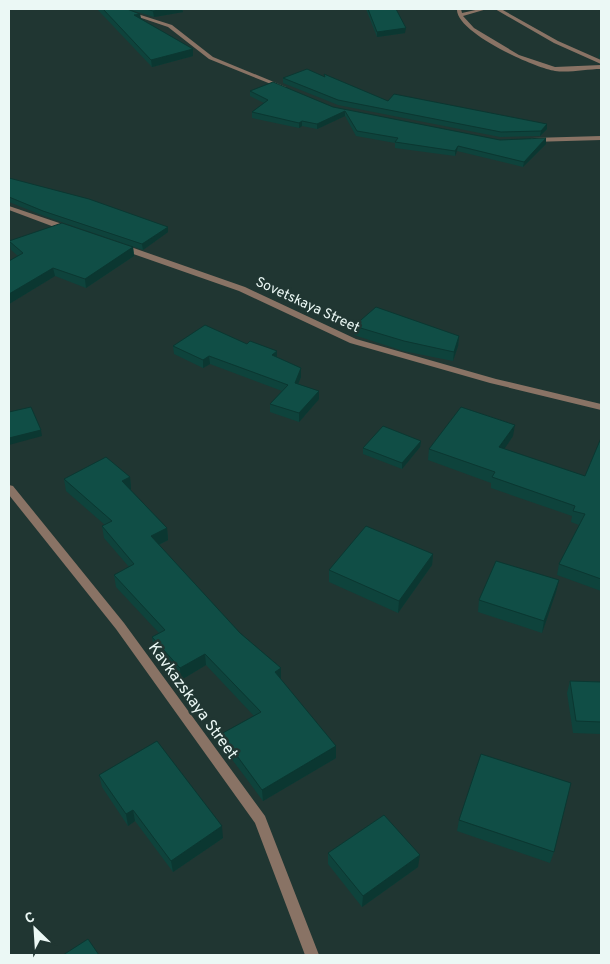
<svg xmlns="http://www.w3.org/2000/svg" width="610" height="964" font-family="Overpass,sans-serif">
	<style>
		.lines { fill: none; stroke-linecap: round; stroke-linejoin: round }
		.street { fill: #897365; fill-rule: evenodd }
		.wall { fill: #0e433c }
		.shaded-wall { fill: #0b3731 }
		.building { fill: #104e46; stroke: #0b3731 }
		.labels { text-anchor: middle; stroke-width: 5; stroke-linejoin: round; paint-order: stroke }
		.street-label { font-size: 14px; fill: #ebf8f5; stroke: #203632 }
		.near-street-label { font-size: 16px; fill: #ebf8f5; stroke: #203632 }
	</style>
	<rect width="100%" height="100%" fill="#203632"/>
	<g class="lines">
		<g class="street">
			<path d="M115 9H122L172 25 213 57 286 87 281 88 209 59 168 27Z"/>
			<path d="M457 9H461L462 13 480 9H487L463 16 474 28 519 55 555 67 601 65V69C587 69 569 73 555 71 534 68 455 32 457 9Z"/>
			<path d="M495 9H501L558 41 601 60V64L554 43Z"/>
			<path d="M601 136V140L532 142 529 140 532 138Z"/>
			<path d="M9 206 71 227 72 229 71 231H65L9 210Z"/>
			<path d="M119 245H125L245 287 356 339 496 379 601 404V410L490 383 350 343 239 291 119 249Z"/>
			<path d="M9 485 13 486 124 623 265 816 319 955H305L255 823 116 629 9 495Z"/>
		</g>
	</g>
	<g class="wall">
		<path d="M97 9H127L140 14 141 19 193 49V56L152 67Z"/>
		<path d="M127 9H182L183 12 154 17Z"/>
		<path d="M366 9H396L405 33 377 37Z"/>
		<path d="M601 48V58L599 57Z"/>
		<path d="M324 74 388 101 547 129 540 136 500 137 338 105 283 83V78L324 76Z"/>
		<path d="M250 91 500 140 546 144 523 167 457 151 455 156 395 148V143L356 136 345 116 317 129 302 126 299 128 252 118V112L264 103 250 96Z"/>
		<path d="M9 178 168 227V232L143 250 44 216 9 202Z"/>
		<path d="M9 241 133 247 134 256 86 288 55 276 9 304V261L18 256 11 250Z"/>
		<path d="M354 326 459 336 458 346 453 361 403 351 354 335Z"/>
		<path d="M247 344 277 351V357L301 368V377L298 384 319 391V399L299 422 270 412V404L282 391 210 364 203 368 174 354 173 346Z"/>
		<path d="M513 436 504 449 585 476 601 438V591L557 575 559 564 579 525 571 522 572 516 491 488V483L428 460 429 449Z"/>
		<path d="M421 441 420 447 402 469 363 454V448Z"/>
		<path d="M130 477 131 489 130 490 167 528 168 540 159 545 240 633 281 668V680L336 746V758L263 801 222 746 221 734 254 716 206 665 181 680 154 649 152 637 159 633 116 587 114 575 129 567 104 538 102 526 105 525 66 491 64 479Z"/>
		<path d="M433 554 432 565 398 613 329 582V570Z"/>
		<path d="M559 580 556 592 542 633 478 612 479 600Z"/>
		<path d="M570 681 601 682V734L573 733 567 693Z"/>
		<path d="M99 775 223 838 173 872 135 821 128 826 102 787Z"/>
		<path d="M459 820 554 852 550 863 457 831Z"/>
		<path d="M328 853 418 867 362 907 328 864Z"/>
	</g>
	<g class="shaded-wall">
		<path d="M165 9H182L183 12 154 17 153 11Z"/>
		<path d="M140 14 141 20 134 15Z"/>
		<path d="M406 28 405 33 377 37V32Z"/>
		<path d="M193 49V56L152 67 151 60Z"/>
		<path d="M345 111V116L317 129V124Z"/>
		<path d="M302 121V126L299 128V123Z"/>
		<path d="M547 124V129L540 136 541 131Z"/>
		<path d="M546 138V144L523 167 524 162Z"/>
		<path d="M458 146 457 151 455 156V151Z"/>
		<path d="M168 227V232L143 250 142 244Z"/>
		<path d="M133 247 134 256 86 288 85 279Z"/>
		<path d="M53 268 55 276 9 304V294Z"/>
		<path d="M459 336 458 346 453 361 454 352Z"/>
		<path d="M277 351V359L272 355Z"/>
		<path d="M209 356 210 364 203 368V360Z"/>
		<path d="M301 368V377L295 391V383Z"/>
		<path d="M319 391V399L299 422V413Z"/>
		<path d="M515 425 513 436 498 458 499 447Z"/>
		<path d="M41 430 42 436 9 445V438Z"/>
		<path d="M421 441 420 447 402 469V463Z"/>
		<path d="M130 477 131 489 124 493 122 481Z"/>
		<path d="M167 528 168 540 152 548 151 536Z"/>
		<path d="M433 554 432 565 398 613 399 601Z"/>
		<path d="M559 580 556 592 542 633 544 621Z"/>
		<path d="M205 654 206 665 181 680 180 668Z"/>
		<path d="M281 668V680L275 672Z"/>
		<path d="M336 746V758L263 801 262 790Z"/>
		<path d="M133 810 135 821 128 826 126 814Z"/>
		<path d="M222 826 223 838 173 872 171 861Z"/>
		<path d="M420 855 418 867 362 907 363 896Z"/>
	</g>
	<g class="building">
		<path d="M103 9H127L140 14 134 15 193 49 151 60Z"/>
		<path d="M146 9H165L153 11Z"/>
		<path d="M368 9H396L406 28 377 32Z"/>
		<path d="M307 69 325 77 324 74 388 101 394 94 547 124 541 131 501 132 338 100 283 78Z"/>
		<path d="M273 82 333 107 500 140 546 138 524 162 458 146 455 151 395 142 398 138 357 131 345 111 317 124 302 121 299 123 252 112 268 100 250 91Z"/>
		<path d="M9 178 89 199 168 227 142 244 43 211 9 197Z"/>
		<path d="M62 223 133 247 85 279 53 268 9 294V261L23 253 9 241Z"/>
		<path d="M376 307 459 336 454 352 404 341 354 326Z"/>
		<path d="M205 325 247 344 250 341 277 351 272 355 301 368 295 383 319 391 299 413 270 404 288 385 209 356 203 360 173 346Z"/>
		<path d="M31 407 41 430 9 438V412Z"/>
		<path d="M461 407 515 425 499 447 585 476 601 438V579L559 564 585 514 573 511 575 506 492 477 495 472 429 449Z"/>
		<path d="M383 426 421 441 402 463 363 448Z"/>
		<path d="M106 457 130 477 122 481 167 528 151 536 240 633 281 668 275 672 336 746 262 790 221 734 261 712 205 654 180 668 152 637 165 630 114 575 134 564 102 526 112 521 64 479Z"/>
		<path d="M366 526 433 554 399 601 329 570Z"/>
		<path d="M496 561 559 580 544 621 479 600Z"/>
		<path d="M570 681 601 682V722L576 721Z"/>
		<path d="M157 741 222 826 171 861 133 810 126 814 99 775Z"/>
		<path d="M481 754 571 783 554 852 459 820Z"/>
		<path d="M384 815 420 855 363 896 328 853Z"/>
		<path d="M88 939 99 955H63Z"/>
	</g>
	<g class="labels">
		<g class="street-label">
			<text transform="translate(308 304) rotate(25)" y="5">Sovetskaya Street</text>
		</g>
		<g class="near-street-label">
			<text transform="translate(194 700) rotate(54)" y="6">Kavkazskaya Street</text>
		</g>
	</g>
	<rect width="610" height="964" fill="none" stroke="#ebf8f5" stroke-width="20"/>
	<g transform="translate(35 929) rotate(335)" stroke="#203632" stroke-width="4" paint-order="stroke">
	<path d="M0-4L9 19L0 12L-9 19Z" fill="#ebf8f5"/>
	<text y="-8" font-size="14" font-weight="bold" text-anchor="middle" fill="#ebf8f5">С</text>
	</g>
</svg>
